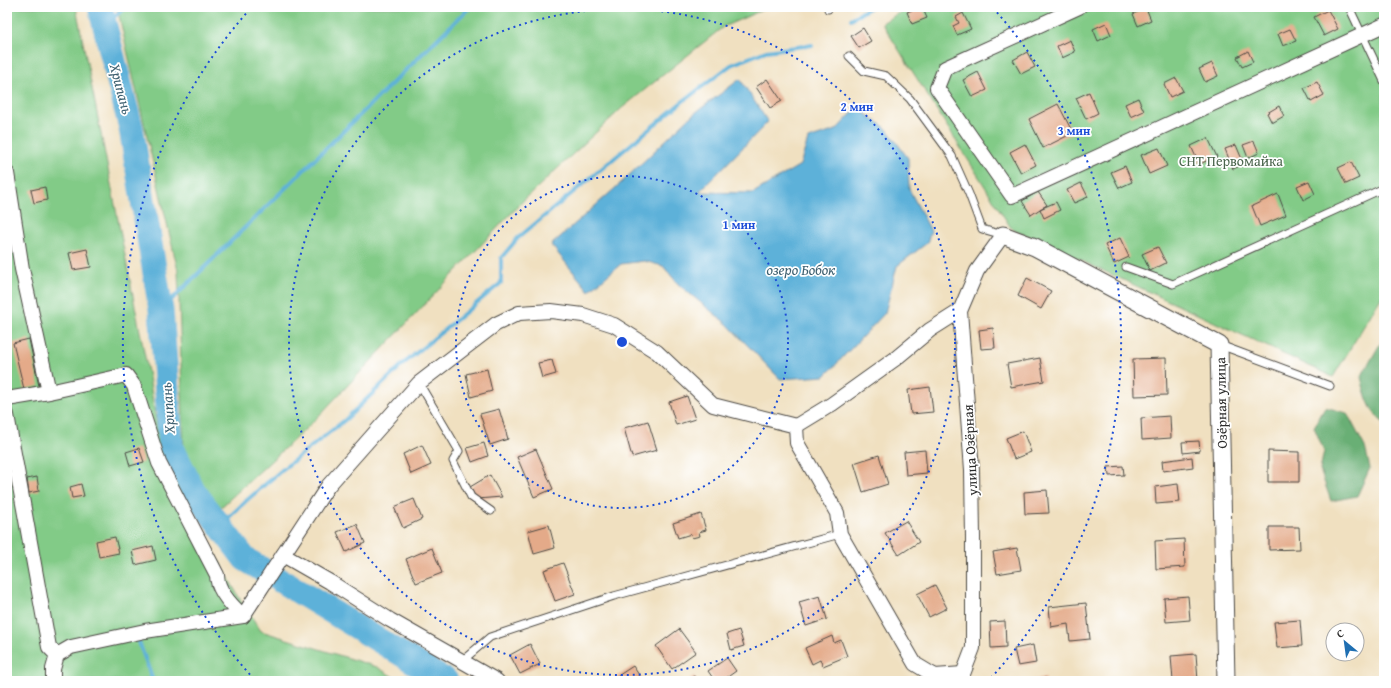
<svg xmlns="http://www.w3.org/2000/svg" width="1391" height="688" font-family="'Gentium Book Plus',serif">
	<style>
		.green { fill: #82cb87; stroke: #567b59 }
		.forest { fill: #69af74; stroke: #4a6d50 }
		.water { fill: #5db1d9; stroke: #446e82 }
		.lines { fill: none; stroke-linecap: round; stroke-linejoin: round }
		.stream { stroke: #5db1d9; stroke-width: 4 }
		.river { stroke: #5db1d9; stroke-width: 25 }
		.building { fill: #e4aa89 }
		.service-casing { stroke: #494641; stroke-width: 9 }
		.minor-casing { stroke: #494641; stroke-width: 16 }
		.tertiary-casing { stroke: #494641; stroke-width: 19 }
		.service { stroke: #fff; stroke-width: 7 }
		.minor { stroke: #fff; stroke-width: 14 }
		.tertiary { stroke: #fff; stroke-width: 17 }
		.ring { fill: none; stroke: #1d4ed8; stroke-width: 2; stroke-dasharray: 2 4 }
		.labels { text-anchor: middle; stroke-width: 3.5; stroke-linejoin: round; paint-order: stroke }
		.park-label { font-size: 14px; fill: #49634b; stroke: #fff }
		.street-label { font-size: 14px; fill: #2b2b2b; stroke: #fff }
		.water-label { font-size: 15px; font-style: italic; fill: #3f6171; stroke: #fff }
		.centre { fill: #1d4ed8; stroke: #fff; stroke-width: 2 }
		.ring-label { font-size: 12px; text-anchor: middle; font-weight: bold; fill: #1d4ed8; stroke: #fff; stroke-width: 3.5; stroke-linejoin: round; paint-order: stroke }
	</style>
	<rect width="100%" height="100%" fill="#fff"/>
	<filter id="ink" filterUnits="userSpaceOnUse"><feTurbulence type="fractalNoise" baseFrequency=".025" numOctaves="2"/><feDisplacementMap in="SourceGraphic" scale="8" xChannelSelector="R" yChannelSelector="G"/><feConvolveMatrix kernelMatrix="1 2 1 2 8 2 1 2 1" color-interpolation-filters="sRGB"/></filter>
	<filter id="wash" filterUnits="userSpaceOnUse"><feTurbulence type="fractalNoise" baseFrequency=".012" numOctaves="4" result="noise"/><feDisplacementMap in="SourceGraphic" scale="16" xChannelSelector="R" yChannelSelector="G"/><feGaussianBlur stdDeviation="0.9" result="paint"/><feColorMatrix in="noise" values="0 0 0 0 0 0 0 0 0 0 0 0 0 0 0 0 0 1.4 0 .05"/><feComposite in="paint" operator="in"/></filter>
	<g filter="url(#wash)">
		<rect width="100%" height="100%" fill="#f0e0c0"/>
		<g class="green">
			<path d="M7 7H76L149 377 162 458 241 601 261 631 377 667 400 681H7Z"/>
			<path d="M117 7H769L723 27 622 108 523 201 311 424 218 510 184 454 178 271Z"/>
			<path d="M909 7H1384V293L1333 377 1011 228 882 23Z"/>
		</g>
		<g class="forest">
			<path d="M1384 337V423C1369 412 1365 394 1361 377Z"/>
			<path d="M1325 407 1347 413 1365 447 1370 468 1357 496 1331 501 1320 470 1324 451 1314 427Z"/>
		</g>
		<path class="water" d="M740 79 768 122 699 192 753 193 800 165 808 139 836 130 857 108 886 128 908 158 909 189 931 231 927 243 897 266 885 313 825 376 780 379 727 324 679 285 663 266 644 261 621 264 589 291 551 245 622 182 691 116Z"/>
		<g class="lines">
			<g class="stream">
				<path d="M851 19 871 7"/>
				<path d="M104 25 126 7"/>
				<path d="M161 310 470 7"/>
				<path d="M219 525 227 519 247 500 283 469 345 420 403 364 501 283V258L518 238 682 102 731 65 766 51 812 45"/>
				<path d="M139 642 153 681"/>
			</g>
			<path class="river" d="M100 7 131 128 161 310 171 446 192 489 245 559 446 681"/>
		</g>
		<g id="blocks">
			<g class="building">
				<path d="M920 7H922L927 18 912 24 907 12Z"/>
				<path d="M1146 8 1151 20 1138 26 1133 14Z"/>
				<path d="M1328 10 1338 29 1324 36 1314 17Z"/>
				<path d="M963 13 971 29 957 35 953 26 959 23 956 17Z"/>
				<path d="M1106 23 1111 35 1098 41 1093 29Z"/>
				<path d="M863 28 871 41 859 48 851 36Z"/>
				<path d="M1290 29 1296 41 1283 46 1278 34Z"/>
				<path d="M1070 40 1075 52 1062 58 1057 46Z"/>
				<path d="M1248 51 1253 62 1242 67 1237 57Z"/>
				<path d="M1027 52 1035 67 1021 74 1013 60Z"/>
				<path d="M1212 63 1218 76 1205 82 1199 69Z"/>
				<path d="M978 72 987 90 972 97 963 80Z"/>
				<path d="M1176 78 1183 91 1170 97 1164 84Z"/>
				<path d="M767 79 782 101 770 108 756 87Z"/>
				<path d="M1317 82 1324 95 1311 102 1304 88Z"/>
				<path d="M1089 92 1098 113 1086 119 1076 98Z"/>
				<path d="M1138 98 1144 111 1131 117 1125 104Z"/>
				<path d="M1058 104 1073 133 1043 148 1029 119Z"/>
				<path d="M1279 106 1284 116 1272 123 1267 113Z"/>
				<path d="M1208 138 1217 157 1199 164 1191 146Z"/>
				<path d="M1254 141 1259 153 1248 158 1243 145Z"/>
				<path d="M1025 144 1036 165 1021 173 1010 152Z"/>
				<path d="M1236 145 1244 164 1233 169 1225 149Z"/>
				<path d="M1159 148 1167 166 1149 174 1141 155Z"/>
				<path d="M1351 162 1359 178 1346 184 1338 168Z"/>
				<path d="M1125 166 1132 182 1119 188 1111 172Z"/>
				<path d="M1309 181 1315 194 1303 200 1297 186Z"/>
				<path d="M1081 183 1088 197 1074 203 1067 190Z"/>
				<path d="M45 187 47 200 34 203 31 190Z"/>
				<path d="M1038 192 1047 205 1040 209 1056 202 1060 210 1044 218 1040 209 1031 215 1022 201Z"/>
				<path d="M1278 194 1286 215 1260 226 1252 206Z"/>
				<path d="M1120 238 1129 257 1114 264 1105 245Z"/>
				<path d="M1158 247 1166 263 1150 271 1142 254Z"/>
				<path d="M87 249 91 267 73 270 69 253Z"/>
				<path d="M1027 278 1051 291 1041 309 1018 296Z"/>
				<path d="M993 328 995 348 981 349 979 330Z"/>
				<path d="M29 339 39 386 24 389 13 343Z"/>
				<path d="M1040 358 1044 381 1011 387 1007 364Z"/>
				<path d="M1166 358 1167 395 1134 396 1133 359Z"/>
				<path d="M552 360 556 374 542 378 538 363Z"/>
				<path d="M487 369 492 391 471 397 466 374Z"/>
				<path d="M930 387 933 412 911 414 908 390Z"/>
				<path d="M687 396 695 419 676 425 669 402Z"/>
				<path d="M499 409 508 439 490 445 480 414Z"/>
				<path d="M1170 416 1171 438 1142 440 1141 418Z"/>
				<path d="M648 421 657 450 632 457 624 428Z"/>
				<path d="M1023 431 1031 452 1014 459 1006 438Z"/>
				<path d="M1199 441 1200 451 1183 453 1182 442Z"/>
				<path d="M484 443 488 456 472 462 467 448Z"/>
				<path d="M422 445 431 465 411 474 403 454Z"/>
				<path d="M139 448 144 462 130 466 126 452Z"/>
				<path d="M536 449 553 489 534 497 517 457Z"/>
				<path d="M925 450 927 473 906 475 904 452Z"/>
				<path d="M1268 451 1299 452V482H1268Z"/>
				<path d="M879 455 888 484 863 492 854 463Z"/>
				<path d="M1192 457 1193 467 1163 471 1162 461Z"/>
				<path d="M1123 466 1124 475 1109 476 1108 467Z"/>
				<path d="M490 475 502 497 477 499 470 487Z"/>
				<path d="M37 477 39 491 29 493 27 479Z"/>
				<path d="M81 484 84 496 72 498 70 487Z"/>
				<path d="M1178 484 1180 502 1156 504 1155 487Z"/>
				<path d="M1047 490 1049 513 1025 514 1024 492Z"/>
				<path d="M414 499 422 519 403 528 394 507Z"/>
				<path d="M701 514 706 530 699 532 700 536 692 538 691 534 678 538 673 523Z"/>
				<path d="M906 521 919 542 899 555 885 533Z"/>
				<path d="M357 524 365 543 346 552 337 532Z"/>
				<path d="M549 525 555 548 534 554 528 531Z"/>
				<path d="M1269 527H1299L1300 549 1269 550Z"/>
				<path d="M115 537 119 553 99 557 96 541Z"/>
				<path d="M1184 539 1185 567 1156 569 1155 541Z"/>
				<path d="M153 546 156 560 135 565 132 551Z"/>
				<path d="M432 548 442 573 416 583 406 559Z"/>
				<path d="M1017 548 1021 570 997 574 993 552Z"/>
				<path d="M563 563 575 594 555 601 544 570Z"/>
				<path d="M935 585 947 608 929 617 917 594Z"/>
				<path d="M820 596 827 619 806 626 799 602Z"/>
				<path d="M1188 596 1190 620 1166 622 1164 598Z"/>
				<path d="M1086 603 1090 639 1070 641 1068 624 1051 627 1049 607Z"/>
				<path d="M1300 620 1302 646 1277 648 1274 622Z"/>
				<path d="M1005 621 1006 647 991 648 990 622Z"/>
				<path d="M679 629 696 652 672 669 656 646Z"/>
				<path d="M739 630 744 646 731 650 727 634Z"/>
				<path d="M832 636 834 643 841 640 847 656 823 666 820 660 812 664 805 648Z"/>
				<path d="M530 644 540 664 520 674 510 655Z"/>
				<path d="M1033 645 1036 663 1018 666 1014 649Z"/>
				<path d="M1196 654 1198 681H1173L1171 656Z"/>
				<path d="M727 658 736 671 722 681H715L708 671Z"/>
				<path d="M633 666 643 681H610Z"/>
				<path d="M694 676 697 681H687Z"/>
				<path d="M1046 678V681H1032V680Z"/>
			</g>
		</g>
	</g>
	<g filter="url(#ink)">
		<use href="#blocks" fill-opacity="0" stroke="#494641" stroke-width="1"/>
		<g class="lines">
			<defs>
				<g id="service">
					<path d="M1349 7 1384 81"/>
					<path d="M828 9V7"/>
					<path d="M849 56 864 71 886 76 910 99 952 156 969 194 982 229 1003 235"/>
					<path d="M1126 267 1173 284 1384 188"/>
					<path d="M1220 345 1330 386"/>
					<path d="M419 383 459 451 453 461 471 497 491 511"/>
					<path d="M462 661 490 637 614 596 840 534"/>
				</g>
				<g id="minor">
					<path d="M1079 7 945 68 937 88 1012 196 1384 25"/>
					<path d="M7 173 22 269 49 392"/>
					<path d="M7 399 49 392 126 375 134 386 159 463 217 575C217 590 232 606 243 616"/>
					<path d="M7 415 49 647 57 655"/>
					<path d="M796 426 832 404 895 359 930 330 960 311"/>
					<path d="M283 555 330 582 390 620 497 681"/>
					<path d="M963 674 973 648V537L972 470 960 311 977 271 1003 235"/>
					<path d="M53 681V669L57 655 71 647 145 631 243 616 328 486 419 383 496 324 519 313 551 311 583 315 614 325 657 352 713 405 796 426 797 443 837 513 840 534 915 664 935 676 963 674"/>
				</g>
				<path id="tertiary" d="M1003 235 1035 247 1219 345 1226 681"/>
			</defs>
			<use href="#service" class="service-casing"/>
			<use href="#minor" class="minor-casing"/>
			<use href="#tertiary" class="tertiary-casing"/>
			<use href="#service" class="service"/>
			<use href="#minor" class="minor"/>
			<use href="#tertiary" class="tertiary"/>
		</g>
	</g>
	<g class="ring">
		<circle cx="622" cy="342" r="166"/>
		<circle cx="622" cy="342" r="333"/>
		<path d="M254 679A499 499 0 0 1 251 8M993 8A499 499 0 0 1 990 679"/>
	</g>
	<g class="labels">
		<g class="park-label">
			<text x="1231" y="166">СНТ Первомайка</text>
		</g>
		<g class="street-label">
			<text transform="translate(1221 403) rotate(-91)" y="5">Озёрная улица</text>
			<text transform="translate(970 450) rotate(-93)" y="5">улица Озёрная</text>
		</g>
		<g class="water-label">
			<text transform="translate(121 89) rotate(75)" y="5">Хрипань</text>
			<text x="801" y="275">озеро Бобок</text>
			<text transform="translate(168 408) rotate(-94)" y="5">Хрипань</text>
		</g>
	</g>
	<circle cx="622" cy="342" r="6" class="centre"/>
	<g class="ring-label">
		<text x="857" y="111">2 мин</text>
		<text x="1074" y="135">3 мин</text>
		<text x="739" y="229">1 мин</text>
	</g>
	<rect width="1391" height="688" fill="none" stroke="#fff" stroke-width="24"/>
	<g transform="translate(1345 642) rotate(331)"><circle r="19" fill="#ffffff" stroke="#aaaaaa"/>
	<path d="M0-3L7 15L0 10L-7 15Z" fill="#1f6fb2"/>
	<text y="-6" font-size="11" font-weight="bold" text-anchor="middle" fill="#2b2b2b">С</text>
	</g>
</svg>
